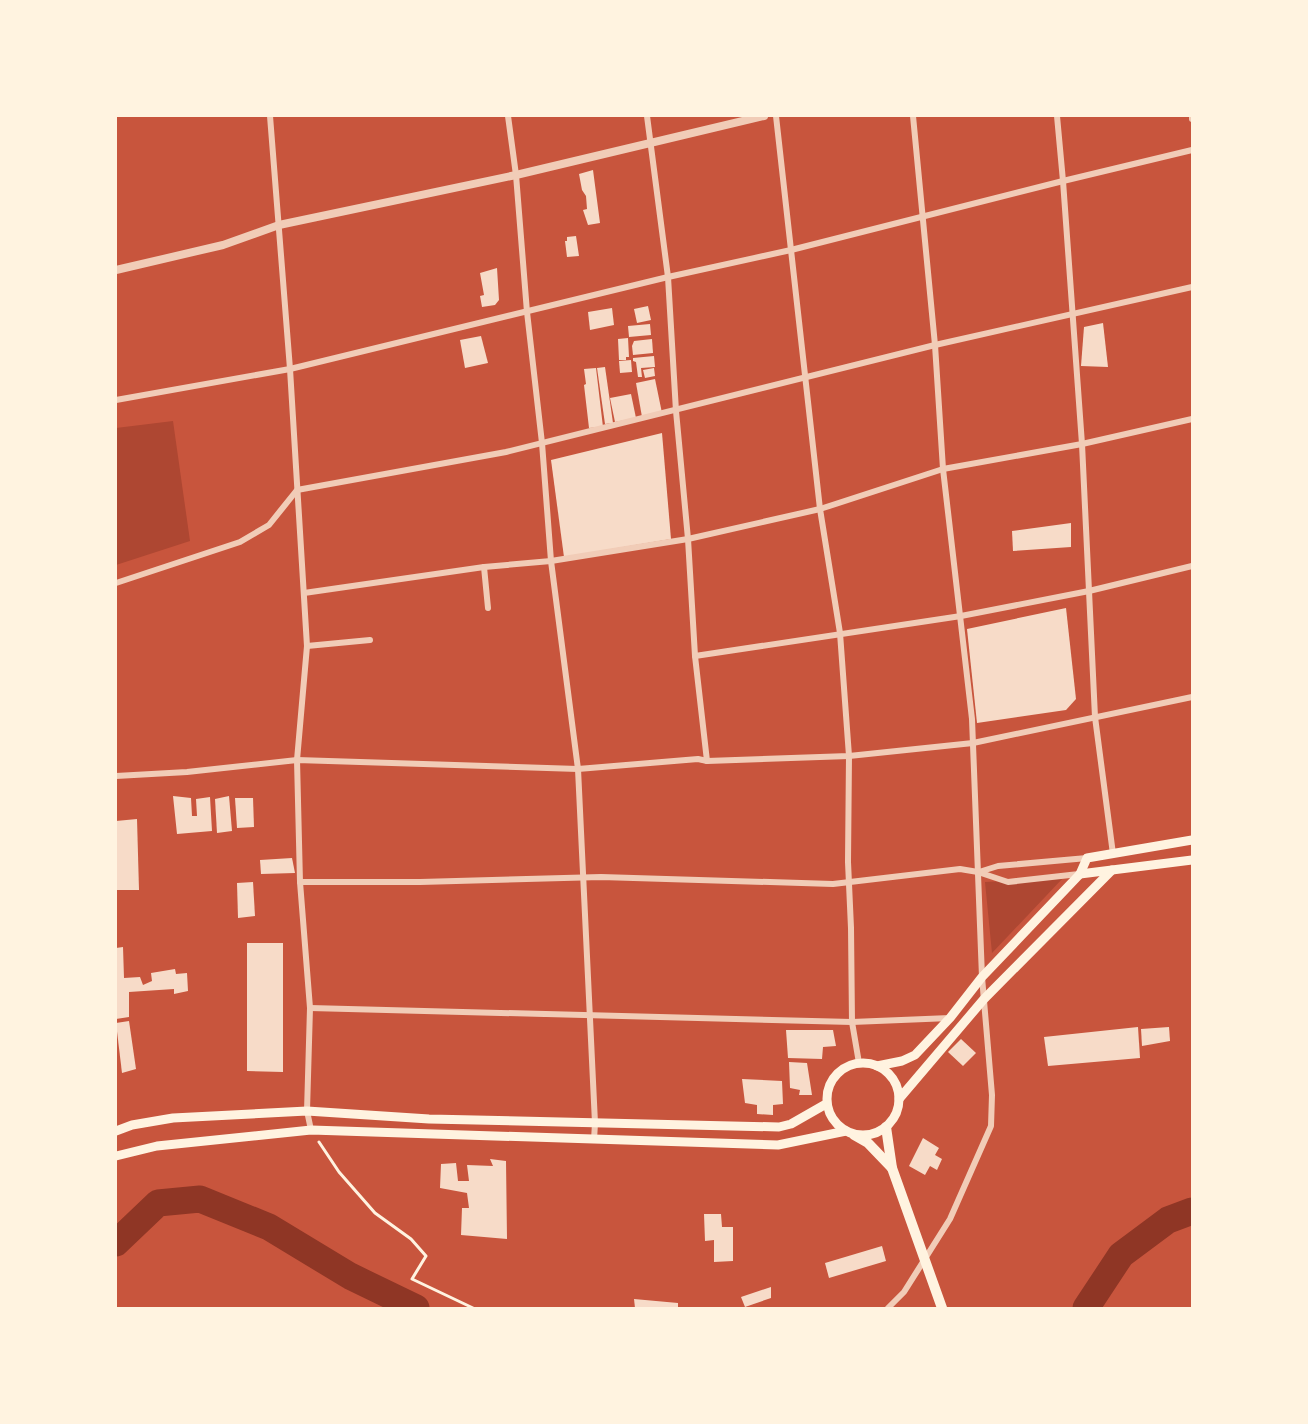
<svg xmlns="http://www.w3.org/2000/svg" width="1308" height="1424" font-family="Barlow,sans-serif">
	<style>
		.green { fill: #ae4732 }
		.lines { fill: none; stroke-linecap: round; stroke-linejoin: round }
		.river { stroke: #8f3625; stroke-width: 27 }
		.building { fill: #f7dbc8 }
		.path { stroke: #fff3e0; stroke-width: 3 }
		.minor { stroke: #f1ccb7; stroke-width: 6 }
		.tertiary { stroke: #f1ccb7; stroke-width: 8 }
		.secondary { stroke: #fff3e0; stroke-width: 9 }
		.primary { stroke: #fff3e0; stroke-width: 10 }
	</style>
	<rect width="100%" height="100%" fill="#c8553d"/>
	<g class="green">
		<path d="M173 421 190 541 116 565V428Z"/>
		<path d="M1063 878 992 953 985 882Z"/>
	</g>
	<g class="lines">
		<g class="river">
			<path d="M116 1243 158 1203 200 1199 269 1227 350 1276 416 1308"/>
			<path d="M1086 1308 1121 1255 1168 1220 1192 1211"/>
		</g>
	</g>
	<g class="building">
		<path d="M593 170 600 223 588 225 583 210 587 209 586 196 582 190 579 174Z"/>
		<path d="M576 236 579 256 567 257 565 241H567V237Z"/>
		<path d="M497 268 499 300 495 305 482 307 480 296 484 295 480 273Z"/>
		<path d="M648 306 651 320 637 323 634 309Z"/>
		<path d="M612 308 614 325 590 330 588 312Z"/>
		<path d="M1103 323 1108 367 1081 366 1084 327Z"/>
		<path d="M650 324 651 335 629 337 628 326Z"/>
		<path d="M481 336 488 363 465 368 460 340Z"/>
		<path d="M628 338 629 357H626V360H619L618 339Z"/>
		<path d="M652 339 653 353 633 355 632 346 634 341Z"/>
		<path d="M654 356 655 367 641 368 642 377H638L636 362 633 361V358Z"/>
		<path d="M631 360 632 372 620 373 619 361Z"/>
		<path d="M605 367 613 423 605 424 597 368Z"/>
		<path d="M596 368 603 427 589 428 584 385 586 384 584 369Z"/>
		<path d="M654 368 655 376 645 378 643 370Z"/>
		<path d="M655 379 662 413 642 417 636 383Z"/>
		<path d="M631 394 636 418 615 422 610 398Z"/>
		<path d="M662 433 671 539 564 557 551 460Z"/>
		<path d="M1071 523V547L1013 551 1012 531Z"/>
		<path d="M1066 608 1076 699 1066 710 977 723 967 629Z"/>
		<path d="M173 796 191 798 192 816H197L196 799 210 797 212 831 177 834Z"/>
		<path d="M229 796 232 831 217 833 215 799Z"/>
		<path d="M235 798H253L254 827 237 828Z"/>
		<path d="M137 819 139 890H116V821Z"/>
		<path d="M292 858 295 873 261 874 260 860Z"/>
		<path d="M253 882 255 916 238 918 237 883Z"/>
		<path d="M247 943H283V1072L247 1071Z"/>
		<path d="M123 947 124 978 140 977 143 985 152 981 151 973 175 969 176 974 187 973 188 991 174 994V989L129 992V1017L116 1019V948Z"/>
		<path d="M129 1021 136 1069 122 1073 116 1023Z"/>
		<path d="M1138 1027 1140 1058 1048 1066 1044 1037Z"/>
		<path d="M1169 1027 1170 1041 1142 1046 1141 1029Z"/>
		<path d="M786 1030H833L836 1046 823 1047 822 1059 788 1058Z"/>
		<path d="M961 1039 976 1053 963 1066 948 1052Z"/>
		<path d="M789 1062 807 1063 812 1095H799L800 1090 790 1088Z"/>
		<path d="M742 1079 782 1081 783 1104 773 1105V1115L757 1114V1105L745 1103Z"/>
		<path d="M923 1138 939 1148 935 1155 942 1159 937 1170 930 1166 925 1175 909 1166Z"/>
		<path d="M490 1159 506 1161 507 1239 461 1235 462 1208H469L467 1193 440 1188 441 1164 456 1163 458 1181H469L467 1165 493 1166Z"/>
		<path d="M704 1214H721L722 1227H733V1261L714 1262V1240L705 1241Z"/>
		<path d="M882 1246 886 1261 829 1278 825 1263Z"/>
		<path d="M771 1287V1298L745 1307 741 1297Z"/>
		<path d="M634 1299 678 1303V1308H635Z"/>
	</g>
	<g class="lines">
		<path class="path" d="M319 1142 339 1172 375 1213 411 1239 426 1256 412 1279 473 1308"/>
		<g class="minor">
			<path d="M270 116 290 369 307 646 297 760 300 882 310 1008 307 1111 311 1130"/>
			<path d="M508 116 516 175 527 312 542 443 551 561 578 769 595 1123 594 1140"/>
			<path d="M647 116 668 277 676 411 688 539 695 656 707 761"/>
			<path d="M776 116 820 509 840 633 849 756 848 862 851 928 852 1022 859 1063"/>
			<path d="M1057 116 1063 181 1082 444 1095 717 1113 854"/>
			<path d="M1192 116V119"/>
			<path d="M116 400 290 369 668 277 791 250 1063 181 1192 150"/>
			<path d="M484 567 488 608"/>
			<path d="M116 583 240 542 269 525 297 490 506 452 935 345 1192 287"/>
			<path d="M304 593 484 567 551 561 688 539 820 509 943 469 1082 444 1192 419"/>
			<path d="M307 646 370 640"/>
			<path d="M695 656 961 616 1089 591 1192 566"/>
			<path d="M116 776 187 772 297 760 578 769 698 759 707 761 849 756 973 743 1192 697"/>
			<path d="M979 872 998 866 1087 858"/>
			<path d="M300 882H420L601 877 833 884 960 869 978 872 1008 882 1079 874"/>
			<path d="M310 1008 852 1022 950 1018"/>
			<path d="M888 1308 904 1292 950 1219 991 1126 992 1095 982 977 972 719 943 469 935 345 913 116"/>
		</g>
		<path class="tertiary" d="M116 270 223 245 279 225 516 175 764 116"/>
		<g class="secondary">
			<path d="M1080 874 1192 860"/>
			<circle cx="863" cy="1099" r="36"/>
			<path d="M877 1066 902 1061 915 1055 950 1018 982 977 1080 874 1087 858 1192 840"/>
			<path d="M899 1099 984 999 1112 870"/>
			<path d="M116 1131 132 1125 173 1118 307 1111 429 1119 779 1127 791 1124 826 1104"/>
			<path d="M116 1156 157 1146 311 1130 778 1145 846 1131"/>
		</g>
		<g class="primary">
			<path d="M886 1127 892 1168 942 1308"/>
			<path d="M854 1135 868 1143 892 1168"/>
		</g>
	</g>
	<rect width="1308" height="1424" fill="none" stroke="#fff3e0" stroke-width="234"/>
</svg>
